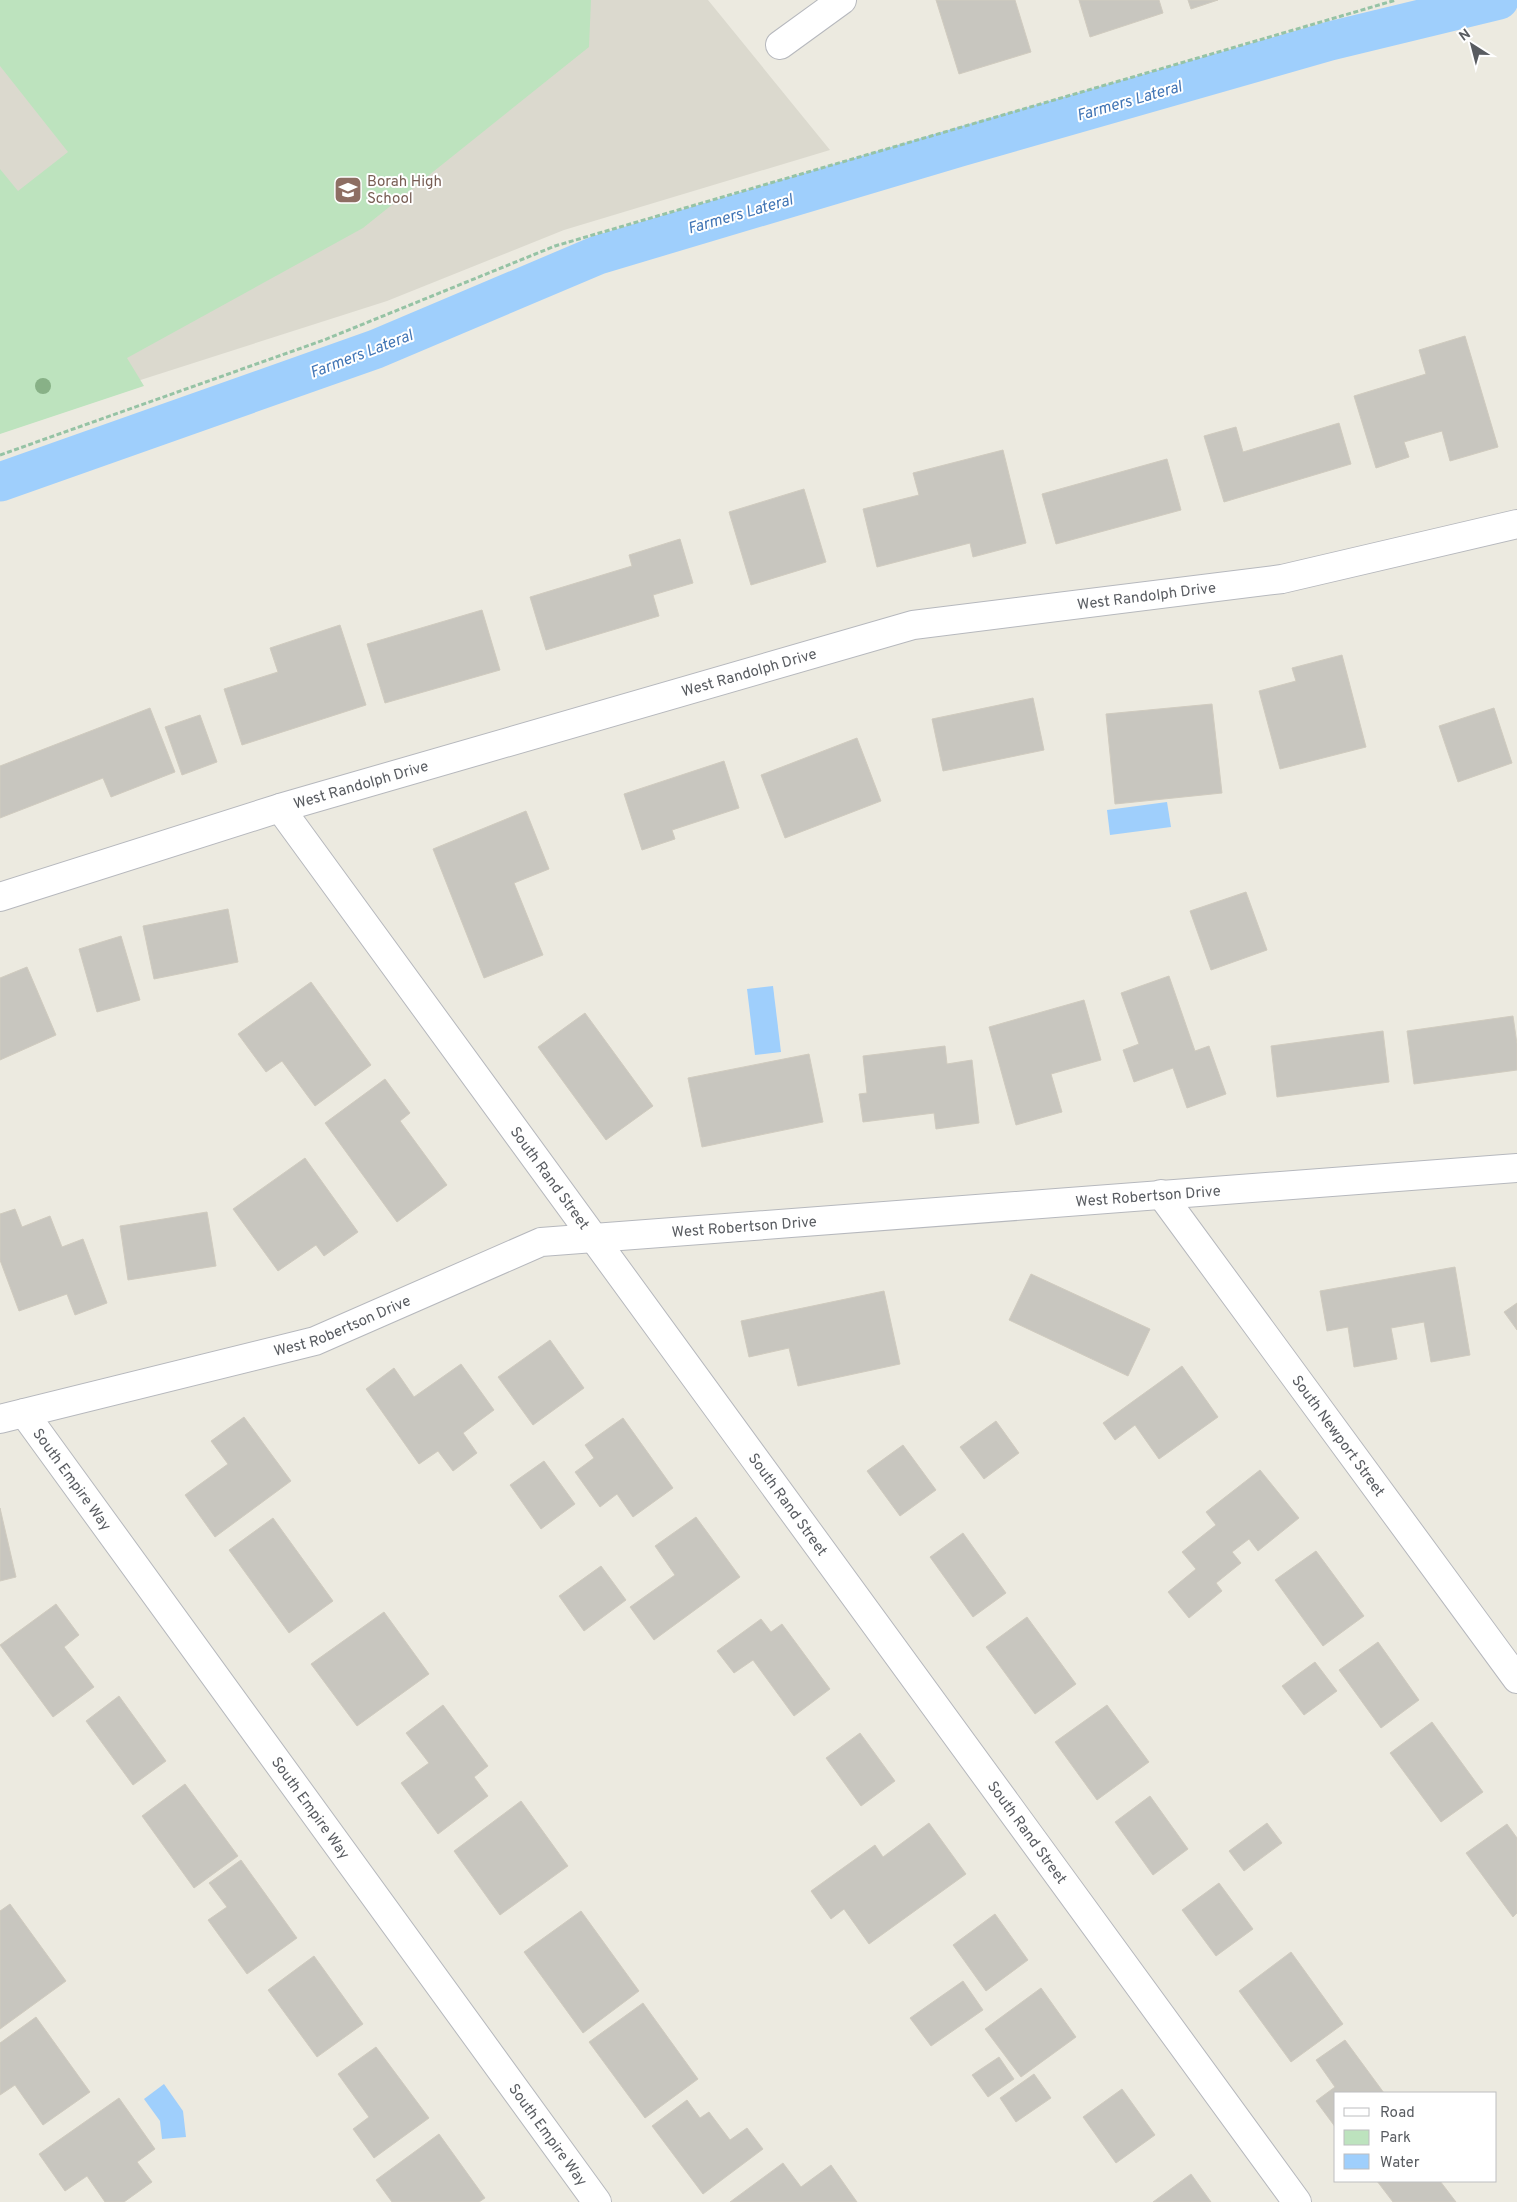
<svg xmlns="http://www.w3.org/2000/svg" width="1517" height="2202" font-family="Overpass,sans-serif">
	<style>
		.education { fill: #dbd9ce }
		.green { fill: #bde3be }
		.water { fill: #9fcffc }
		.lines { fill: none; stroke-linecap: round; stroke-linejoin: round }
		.canal { stroke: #9fcffc; stroke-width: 39 }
		.building { fill: #c8c6bf; stroke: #d0cbbf }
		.minor-casing { stroke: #b6b8bd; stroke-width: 30 }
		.path { stroke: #96c3a5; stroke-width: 3; stroke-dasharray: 5 2.5; stroke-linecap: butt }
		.minor { stroke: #fff; stroke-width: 28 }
		.tree { fill: #88b187 }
		.labels { text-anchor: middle; stroke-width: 4; stroke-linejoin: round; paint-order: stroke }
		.education-label { font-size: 15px; fill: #785e54; stroke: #fff; text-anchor: start }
		.street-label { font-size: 15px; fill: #595c61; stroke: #fff }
		.water-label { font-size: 16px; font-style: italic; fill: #4175b5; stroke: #fff }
	</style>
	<rect width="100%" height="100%" fill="#eceae0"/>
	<path class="education" d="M0 0H708L830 150 564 230 387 301 0 425Z"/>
	<path class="green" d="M0 0H591L589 47 363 228 127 358 144 386 0 434V169L18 191 68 152 0 66Z"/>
	<g class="water">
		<path d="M1167 802 1171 827 1110 835 1107 810Z"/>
		<path d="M773 986 781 1052 755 1055 747 989Z"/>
		<path d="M164 2084 183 2111 186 2137 162 2139 160 2121 144 2099Z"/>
	</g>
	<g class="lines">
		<path class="canal" d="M0 482 376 349 598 255 960 147 1330 41 1499 0"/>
	</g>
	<g class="building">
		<path d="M936 0H1015L1031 52 959 74Z"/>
		<path d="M1079 0H1159L1163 13 1090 37Z"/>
		<path d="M1188 0H1218L1191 9Z"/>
		<path d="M1465 336 1498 447 1450 461 1442 431 1404 442 1409 457 1376 468 1354 396 1426 374 1419 350Z"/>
		<path d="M1339 423 1351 464 1224 502 1204 436 1236 427 1243 452Z"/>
		<path d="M1003 450 1026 543 973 557 970 543 877 567 863 509 919 495 913 473Z"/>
		<path d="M1167 459 1181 510 1056 544 1042 494Z"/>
		<path d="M804 489 826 562 751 585 729 512Z"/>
		<path d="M680 539 693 583 653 595 659 616 546 650 530 597 632 566 629 555Z"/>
		<path d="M482 610 500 670 385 703 367 644Z"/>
		<path d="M340 625 366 705 242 745 224 689 278 672 270 648Z"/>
		<path d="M1342 655 1366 747 1280 769 1259 691 1296 681 1292 668Z"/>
		<path d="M1033 698 1044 750 943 771 932 719Z"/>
		<path d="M1212 704 1222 793 1115 804 1106 714Z"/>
		<path d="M150 708 175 772 111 797 103 778 0 818V766Z"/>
		<path d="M1494 708 1512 763 1458 782 1439 726Z"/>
		<path d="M200 715 217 762 182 775 165 727Z"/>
		<path d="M857 738 881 801 785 838 761 775Z"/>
		<path d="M724 761 739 808 672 830 675 839 642 850 624 794Z"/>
		<path d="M526 811 549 869 514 883 543 955 484 978 433 849Z"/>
		<path d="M1246 892 1267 950 1211 970 1190 911Z"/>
		<path d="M228 909 238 962 154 979 143 926Z"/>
		<path d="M121 936 140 1000 97 1012 79 949Z"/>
		<path d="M27 967 56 1035 0 1060V978Z"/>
		<path d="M1169 976 1195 1051 1209 1046 1226 1094 1187 1108 1173 1068 1134 1082 1123 1050 1139 1044 1121 993Z"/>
		<path d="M311 982 371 1065 315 1106 282 1061 266 1072 238 1034Z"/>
		<path d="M1084 1000 1101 1060 1051 1074 1062 1112 1016 1125 989 1027Z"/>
		<path d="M585 1013 653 1106 606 1140 538 1047Z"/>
		<path d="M1513 1016 1517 1044V1070L1414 1084 1407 1031Z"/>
		<path d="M1383 1031 1389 1082 1277 1097 1271 1046Z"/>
		<path d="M945 1046 947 1064 972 1060 979 1123 936 1129 934 1113 863 1122 859 1094 867 1093 863 1056Z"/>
		<path d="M809 1054 823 1122 702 1147 688 1078Z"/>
		<path d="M385 1079 410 1113 400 1121 447 1185 397 1222 325 1123Z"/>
		<path d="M305 1158 358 1232 324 1256 316 1245 278 1271 233 1209Z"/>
		<path d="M15 1209 22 1227 50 1216 62 1247 83 1239 107 1303 75 1315 67 1294 19 1311 0 1260V1214Z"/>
		<path d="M207 1212 216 1266 128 1280 120 1226Z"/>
		<path d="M1455 1267 1470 1355 1431 1362 1424 1322 1391 1328 1397 1359 1354 1367 1348 1327 1327 1331 1320 1291Z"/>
		<path d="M1031 1274 1150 1329 1128 1376 1009 1320Z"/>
		<path d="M884 1291 900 1364 798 1386 789 1348 749 1357 741 1321Z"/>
		<path d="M1517 1303V1330L1504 1312Z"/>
		<path d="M550 1340 584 1388 533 1425 498 1377Z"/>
		<path d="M461 1364 494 1410 463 1433 477 1453 453 1471 438 1451 419 1464 366 1389 394 1368 414 1397Z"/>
		<path d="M1182 1366 1218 1417 1159 1459 1135 1425 1115 1440 1103 1423Z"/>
		<path d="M244 1417 291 1481 215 1537 185 1495 228 1464 211 1441Z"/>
		<path d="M623 1418 673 1488 633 1517 617 1494 600 1507 575 1472 594 1458 585 1445Z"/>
		<path d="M996 1421 1019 1453 984 1479 960 1447Z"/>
		<path d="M903 1445 936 1490 900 1516 867 1471Z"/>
		<path d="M544 1461 575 1504 541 1529 510 1485Z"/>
		<path d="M1260 1470 1299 1518 1258 1551 1249 1539 1232 1552 1241 1563 1216 1583 1222 1591 1189 1618 1168 1592 1196 1569 1182 1552 1216 1525 1206 1512Z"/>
		<path d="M0 1508 16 1577 0 1581Z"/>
		<path d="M696 1517 740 1577 654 1640 630 1607 675 1575 655 1546Z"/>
		<path d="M273 1518 333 1601 289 1633 229 1550Z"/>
		<path d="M963 1533 1006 1593 973 1617 930 1557Z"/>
		<path d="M1316 1551 1364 1616 1323 1646 1275 1580Z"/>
		<path d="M601 1566 626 1600 584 1631 559 1596Z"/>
		<path d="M56 1604 79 1635 64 1647 94 1687 53 1717 0 1645Z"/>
		<path d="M384 1612 429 1674 357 1726 311 1664Z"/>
		<path d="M1027 1617 1076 1684 1035 1714 986 1647Z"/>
		<path d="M761 1619 771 1632 782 1624 830 1689 794 1716 753 1660 734 1673 717 1651Z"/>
		<path d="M1378 1642 1419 1700 1381 1728 1339 1670Z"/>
		<path d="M1315 1662 1337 1691 1304 1715 1282 1686Z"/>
		<path d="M119 1696 166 1761 133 1785 86 1721Z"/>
		<path d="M443 1705 488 1766 474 1777 488 1796 438 1834 401 1783 429 1763 406 1733Z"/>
		<path d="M1107 1705 1149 1762 1097 1800 1055 1742Z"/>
		<path d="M1432 1722 1483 1792 1441 1822 1390 1753Z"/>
		<path d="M860 1733 895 1781 861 1806 826 1758Z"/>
		<path d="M185 1784 238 1856 194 1888 142 1816Z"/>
		<path d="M1150 1796 1188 1849 1153 1875 1115 1822Z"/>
		<path d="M521 1801 568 1866 500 1915 454 1851Z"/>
		<path d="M929 1823 966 1874 869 1944 844 1909 831 1919 811 1891 875 1845 883 1857Z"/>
		<path d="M1267 1823 1282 1843 1244 1871 1229 1851Z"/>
		<path d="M1507 1824 1517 1838V1913L1513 1917 1466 1853Z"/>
		<path d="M241 1860 297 1938 247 1974 208 1920 227 1907 209 1883Z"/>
		<path d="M1219 1883 1253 1929 1216 1956 1182 1910Z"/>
		<path d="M10 1904 66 1981 0 2029V1911Z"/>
		<path d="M581 1911 639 1991 583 2033 524 1952Z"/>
		<path d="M995 1914 1028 1960 986 1991 953 1945Z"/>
		<path d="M1291 1952 1343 2024 1291 2062 1239 1991Z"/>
		<path d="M314 1956 363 2024 317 2057 268 1990Z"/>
		<path d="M963 1981 983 2010 931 2046 910 2018Z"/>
		<path d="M1041 1988 1076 2037 1021 2077 985 2029Z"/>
		<path d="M643 2003 698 2079 645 2118 589 2042Z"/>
		<path d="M36 2017 90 2092 43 2125 15 2085 0 2095V2043Z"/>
		<path d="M1345 2040 1384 2093H1336V2128L1316 2101 1335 2087 1316 2060Z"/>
		<path d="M376 2047 429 2118 374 2158 353 2129 369 2117 338 2074Z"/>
		<path d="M999 2057 1014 2079 988 2097 972 2075Z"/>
		<path d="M1034 2074 1051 2098 1016 2122 1000 2098Z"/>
		<path d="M1122 2089 1155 2135 1116 2163 1083 2117Z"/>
		<path d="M119 2098 155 2149 137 2162 152 2182 124 2202H105L87 2176 65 2191 39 2154Z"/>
		<path d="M687 2100 700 2118 709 2112 730 2140 747 2128 763 2149 703 2194 652 2126Z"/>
		<path d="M439 2134 485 2198 479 2202H392L376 2180Z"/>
		<path d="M783 2163 801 2187 831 2165 857 2202H730Z"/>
		<path d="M1191 2174 1211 2202H1153Z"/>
		<path d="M1377 2181H1440L1456 2202H1393Z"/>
	</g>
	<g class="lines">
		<defs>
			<g id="minor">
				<path d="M780 45 842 0"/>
				<path id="s1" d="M280 808 1297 2202"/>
				<path id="s2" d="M0 897 280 808 913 625 1282 579 1517 524"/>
				<path id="s3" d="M1161 1194 1517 1679"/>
				<path id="s4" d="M24 1413 597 2202"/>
				<path id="s5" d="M0 1419 315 1341 541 1242 1517 1168"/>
			</g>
		</defs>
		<use href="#minor" class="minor-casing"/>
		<path class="path" d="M0 455 324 340 555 246 1396 0"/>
		<use href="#minor" class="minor"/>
	</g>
	<circle class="tree" cx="43" cy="386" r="8"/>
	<defs>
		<symbol id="school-square" viewBox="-11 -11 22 22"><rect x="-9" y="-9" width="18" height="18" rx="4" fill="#8d6e63" stroke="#fff"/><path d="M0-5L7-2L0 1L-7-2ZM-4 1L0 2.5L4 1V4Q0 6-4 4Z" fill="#fff"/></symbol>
	</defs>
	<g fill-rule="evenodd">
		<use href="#school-square" x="332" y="174" width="32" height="32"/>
	</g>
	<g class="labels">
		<g class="education-label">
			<text x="367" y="186">Borah High<tspan x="367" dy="17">School</tspan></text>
		</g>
		<g class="street-label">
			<text dy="5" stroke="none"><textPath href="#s2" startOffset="1188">West Randolph Drive</textPath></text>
			<text dy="5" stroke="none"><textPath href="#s2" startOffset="782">West Randolph Drive</textPath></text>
			<text dy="5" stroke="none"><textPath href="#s2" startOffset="378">West Randolph Drive</textPath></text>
			<text dy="5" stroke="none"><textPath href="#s1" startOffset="458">South Rand Street</textPath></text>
			<text dy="5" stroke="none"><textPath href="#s5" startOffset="1180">West Robertson Drive</textPath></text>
			<text dy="5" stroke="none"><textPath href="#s5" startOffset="775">West Robertson Drive</textPath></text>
			<text dy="5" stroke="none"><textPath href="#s5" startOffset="355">West Robertson Drive</textPath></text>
			<text dy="5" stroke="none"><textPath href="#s3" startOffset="300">South Newport Street</textPath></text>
			<text dy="5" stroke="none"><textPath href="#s4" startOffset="82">South Empire Way</textPath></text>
			<text dy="5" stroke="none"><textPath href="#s1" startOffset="862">South Rand Street</textPath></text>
			<text dy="5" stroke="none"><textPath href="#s4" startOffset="488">South Empire Way</textPath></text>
			<text dy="5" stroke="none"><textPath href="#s1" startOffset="1268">South Rand Street</textPath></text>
			<text dy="5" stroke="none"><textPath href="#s4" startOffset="892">South Empire Way</textPath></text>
		</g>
		<g class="water-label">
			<text transform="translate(1129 100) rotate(-16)" y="6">Farmers Lateral</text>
			<text transform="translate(740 213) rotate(-16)" y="6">Farmers Lateral</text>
			<text transform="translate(361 353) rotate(-21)" y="6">Farmers Lateral</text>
		</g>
	</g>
	<rect x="1334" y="2092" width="162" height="90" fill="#ffffff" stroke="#bdbec0"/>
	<rect x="1344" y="2108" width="25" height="8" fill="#ffffff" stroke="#bdbec0"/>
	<text x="1380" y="2117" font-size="15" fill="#595c61">Road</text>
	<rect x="1344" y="2130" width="25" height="15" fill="#bde3be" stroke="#bdbec0"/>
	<text x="1380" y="2142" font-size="15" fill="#595c61">Park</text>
	<rect x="1344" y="2154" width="25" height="15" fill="#9fcffc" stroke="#bdbec0"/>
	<text x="1380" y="2167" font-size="15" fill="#595c61">Water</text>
	<g transform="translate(1472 45) rotate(324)" stroke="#ffffff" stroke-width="4" paint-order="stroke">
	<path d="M0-4L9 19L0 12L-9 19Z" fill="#595c61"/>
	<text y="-8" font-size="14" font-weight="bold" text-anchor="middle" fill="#595c61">N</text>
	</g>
</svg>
